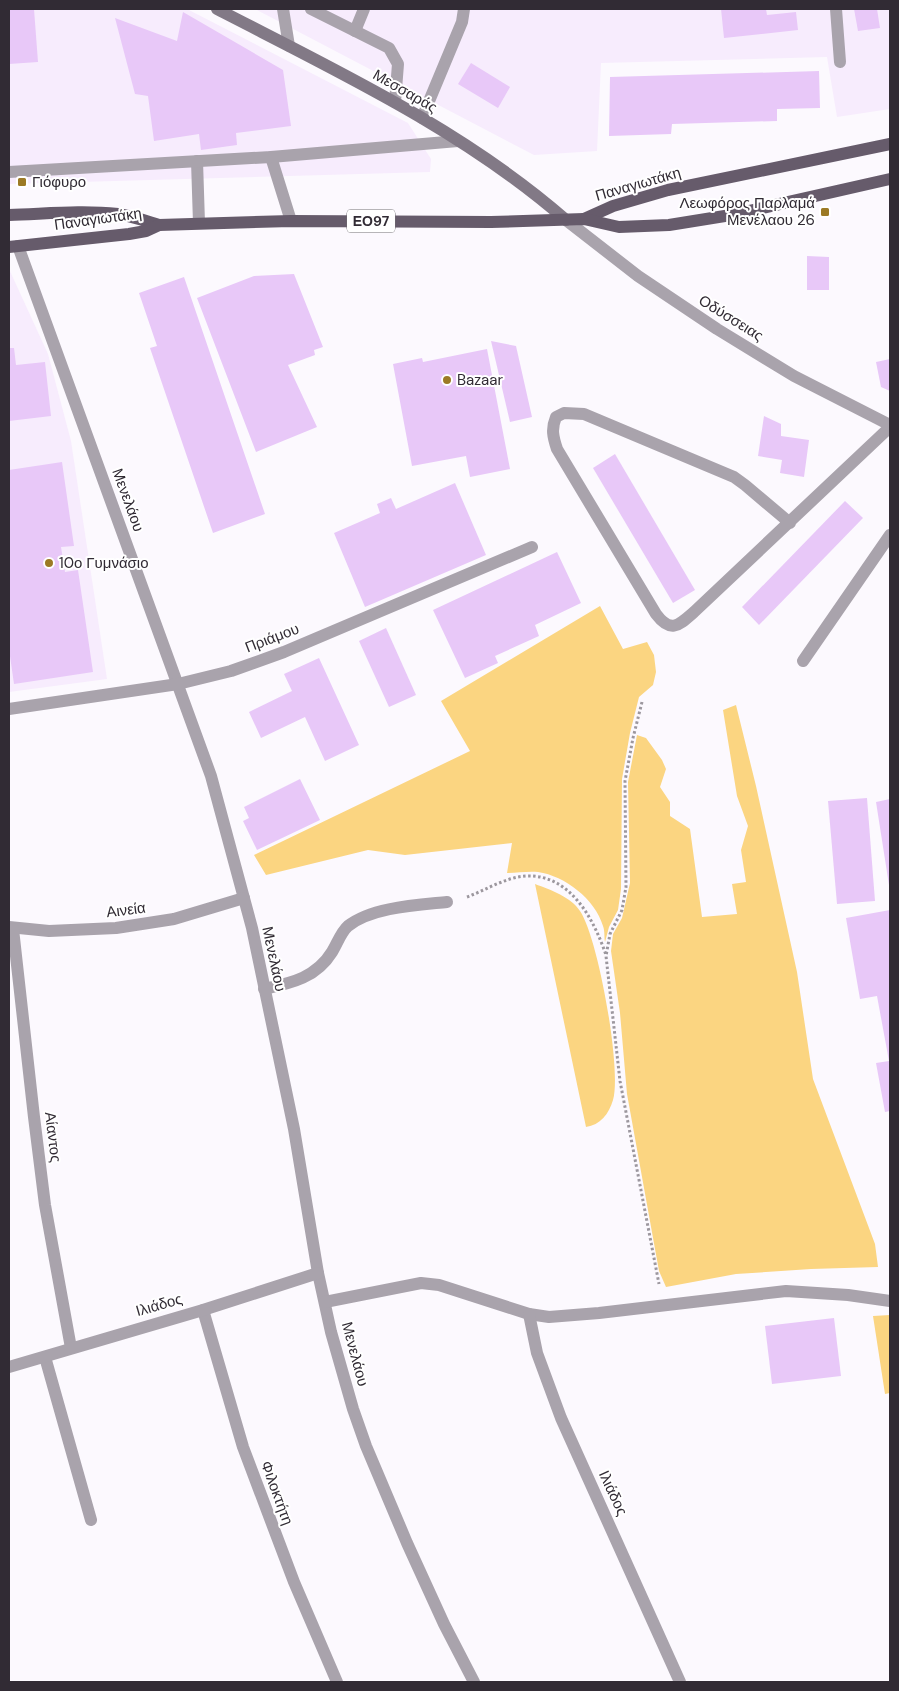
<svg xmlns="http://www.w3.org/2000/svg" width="899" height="1691" font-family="'DM Sans',sans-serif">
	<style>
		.built { fill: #f7ecfd }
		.green { fill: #fbd581 }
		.building { fill: #e8c8f8 }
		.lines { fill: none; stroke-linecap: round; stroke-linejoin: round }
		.path { stroke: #9c979e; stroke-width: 3; stroke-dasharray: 2.5 2.5; stroke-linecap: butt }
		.lane { stroke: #a9a3ac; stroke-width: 12 }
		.street { stroke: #a9a3ac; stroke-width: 12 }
		.secondary { stroke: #827986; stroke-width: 12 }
		.primary { stroke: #665b6b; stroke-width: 12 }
		.poi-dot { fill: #9c7a25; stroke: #fff; stroke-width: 2 }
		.labels { text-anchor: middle; stroke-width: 4; stroke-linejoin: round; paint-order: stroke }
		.shield { fill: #fff; stroke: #6f6b71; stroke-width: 1 }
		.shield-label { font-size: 14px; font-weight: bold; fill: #312b34 }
		.street-label { font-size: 15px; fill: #312b34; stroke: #fff }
		.poi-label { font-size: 15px; fill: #312b34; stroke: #fff; text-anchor: start }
	</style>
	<rect width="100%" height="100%" fill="#fcf9fe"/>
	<g class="built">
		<path d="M9 9H187L408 123 431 159 430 172 9 184Z"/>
		<path d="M255 9H890V109L837 117 827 57 601 63 597 151 534 155Z"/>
		<path d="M9 269 48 354 71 441 107 679 9 692Z"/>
	</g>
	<g class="green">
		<path d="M600 606 623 649 647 642 654 655 656 672 653 685 639 697 630 733 622 779 621 889 618 910 609 927 605 942C604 937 605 931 603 926 595 899 565 876 538 872 528 871 517 873 507 873L512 843 405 855 368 850 266 875 254 855 470 751 441 701Z"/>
		<path d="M736 705 756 786 797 972 813 1079 875 1244 878 1267 811 1269 736 1274 666 1287 659 1271 627 1094 620 1013 611 951 613 934 622 918 630 883 628 782 637 735 646 738 662 760 666 769 660 787 670 802V816L690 829 702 917 737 914 732 884 746 882 741 850 748 826 737 796 723 710Z"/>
		<path d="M535 884C551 890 571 897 580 911 598 937 622 1070 613 1100 609 1114 600 1125 586 1127Z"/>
		<path d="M890 1315V1393L885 1394 873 1316Z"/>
	</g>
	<g class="building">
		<path d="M9 9H34L38 62 9 64Z"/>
		<path d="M721 9H766L767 15 796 12 798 30 724 38Z"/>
		<path d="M854 9H877L880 28 858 31Z"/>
		<path d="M183 12 283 70 291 126 236 133 237 145 201 150 199 134 154 141 148 96 135 94 115 18 177 41Z"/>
		<path d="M471 63 510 87 498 108 458 84Z"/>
		<path d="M819 71 820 108 777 109V121L672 124 671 134 609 136 610 77Z"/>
		<path d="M807 256 829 257V290H807Z"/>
		<path d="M294 274 323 347 314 350 315 355 288 365 317 427 256 452 197 298 254 276Z"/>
		<path d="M184 277 265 514 213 533 150 348 157 346 139 293Z"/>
		<path d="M491 341 516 346 532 417 510 422Z"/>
		<path d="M9 348H14L16 365 45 362 51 416 9 421Z"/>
		<path d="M487 349 510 469 470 477 466 456 412 466 393 364 422 358 423 362Z"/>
		<path d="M890 359V391L881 387 876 362Z"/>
		<path d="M764 416 781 424V436L809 440 804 477 780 473 782 460 758 456Z"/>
		<path d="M615 454 695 590 673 603 593 468Z"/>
		<path d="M62 462 74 546 61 547 65 572 78 570 93 672 14 684 9 649V470Z"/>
		<path d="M455 483 486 555 365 607 334 533 380 513 377 504 391 498 396 509Z"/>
		<path d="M845 501 863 518 759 625 742 607Z"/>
		<path d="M557 552 581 603 535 625 539 636 495 656 498 663 465 678 433 610Z"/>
		<path d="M386 628 416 695 389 707 359 641Z"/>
		<path d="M319 658 359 745 325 761 305 717 261 738 249 712 292 691 284 674Z"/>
		<path d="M300 779 320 820 257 850 243 821 249 818 244 807Z"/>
		<path d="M867 798 875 901 837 904 828 801Z"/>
		<path d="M890 799V885H889L876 802Z"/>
		<path d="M890 910V1111L885 1112 876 1063 889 1061 877 996 860 999 846 918Z"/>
		<path d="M834 1318 841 1376 772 1384 765 1326Z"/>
	</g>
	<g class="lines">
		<g class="path">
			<path d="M642 702 633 738 625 781 626 887 622 910 610 934 606 956 620 1081 659 1284"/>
			<path d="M467 897C486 890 506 877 526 876 571 874 594 920 606 955"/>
		</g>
		<g class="lane">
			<path d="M283 9 289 46"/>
			<path d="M311 9 389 48 398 64 395 102"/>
			<path d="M836 9 840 62"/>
			<path d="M355 31 364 9"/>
			<path d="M422 118 462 22 464 9"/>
			<path d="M271 157 291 221"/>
			<path d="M197 161 199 223"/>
			<path d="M9 172 271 157 458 141"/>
			<path d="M790 523 745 485 734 477 584 414 564 413 556 417C551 429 553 437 557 449L656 614C671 634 679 625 694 612L890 427"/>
			<path d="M803 661 890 535"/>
			<path d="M264 989C291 983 316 978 332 952 337 944 341 932 348 926 372 907 418 905 447 902"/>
		</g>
		<g class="street">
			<path d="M566 220 638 276 717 329 794 376 890 425"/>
			<path d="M18 246 211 776 252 928 294 1129 318 1273 331 1332 353 1409 366 1446 407 1543 444 1624 474 1682"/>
			<path d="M9 709 178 684 231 671 284 652 532 547"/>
			<path d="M9 927 49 931 116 928 174 919 244 898"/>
			<path d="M13 929 34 1117 45 1205 71 1348"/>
			<path d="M325 1302 421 1283 439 1285 529 1314 549 1317 599 1313 786 1291 848 1295 890 1301"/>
			<path d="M203 1310 243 1447 294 1582 337 1682"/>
			<path d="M529 1314 537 1353 561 1418 680 1682"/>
			<path d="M45 1357 91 1520"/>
			<path d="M9 1367 203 1310 318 1273"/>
		</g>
		<path class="secondary" d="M217 9C337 71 463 130 566 220"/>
		<g class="primary">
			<path d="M9 215C45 214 81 210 118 214 132 216 146 221 159 225"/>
			<path d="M584 219 613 206 668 190 890 144"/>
			<path d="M9 247 129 234 146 231 159 225 291 221 491 222 584 219 619 227 669 225 731 215 890 179"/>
		</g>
	</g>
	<g class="poi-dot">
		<rect x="17" y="177" width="10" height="10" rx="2.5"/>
		<rect x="820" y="207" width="10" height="10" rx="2.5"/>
		<circle cx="447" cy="380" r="5"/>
		<circle cx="49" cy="563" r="5"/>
	</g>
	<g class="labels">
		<rect class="shield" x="347" y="209.5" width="48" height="23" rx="4"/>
		<g class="shield-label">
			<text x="371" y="226">ΕΟ97</text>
		</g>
		<g class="street-label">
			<text transform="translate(405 91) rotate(30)" y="5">Μεσσαράς</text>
			<text transform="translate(638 184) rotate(-16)" y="5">Παναγιωτάκη</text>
			<text transform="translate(98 219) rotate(-8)" y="5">Παναγιωτάκη</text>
			<text transform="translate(731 318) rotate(32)" y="5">Οδύσσειας</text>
			<text transform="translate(128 500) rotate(70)" y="5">Μενελάου</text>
			<text transform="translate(272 638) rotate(-21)" y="5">Πριάμου</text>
			<text transform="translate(126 910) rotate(-7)" y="5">Αινεία</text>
			<text transform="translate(274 959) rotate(78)" y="5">Μενελάου</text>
			<text transform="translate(53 1137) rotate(83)" y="5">Αίαντος</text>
			<text transform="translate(159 1305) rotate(-16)" y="5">Ιλιάδος</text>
			<text transform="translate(355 1354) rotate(75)" y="5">Μενελάου</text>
			<text transform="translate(277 1493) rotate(70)" y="5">Φιλοκτήτη</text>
			<text transform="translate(613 1493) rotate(65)" y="5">Ιλιάδος</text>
		</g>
		<g class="poi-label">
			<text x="32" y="187">Γιόφυρο</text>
			<text x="815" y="208" text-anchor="end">Λεωφόρος Παρλαμά<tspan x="815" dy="17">Μενέλαου 26</tspan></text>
			<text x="457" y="385">Bazaar</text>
			<text x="59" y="568">10ο Γυμνάσιο</text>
		</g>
	</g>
	<rect width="899" height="1691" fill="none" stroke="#312b34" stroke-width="20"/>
</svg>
